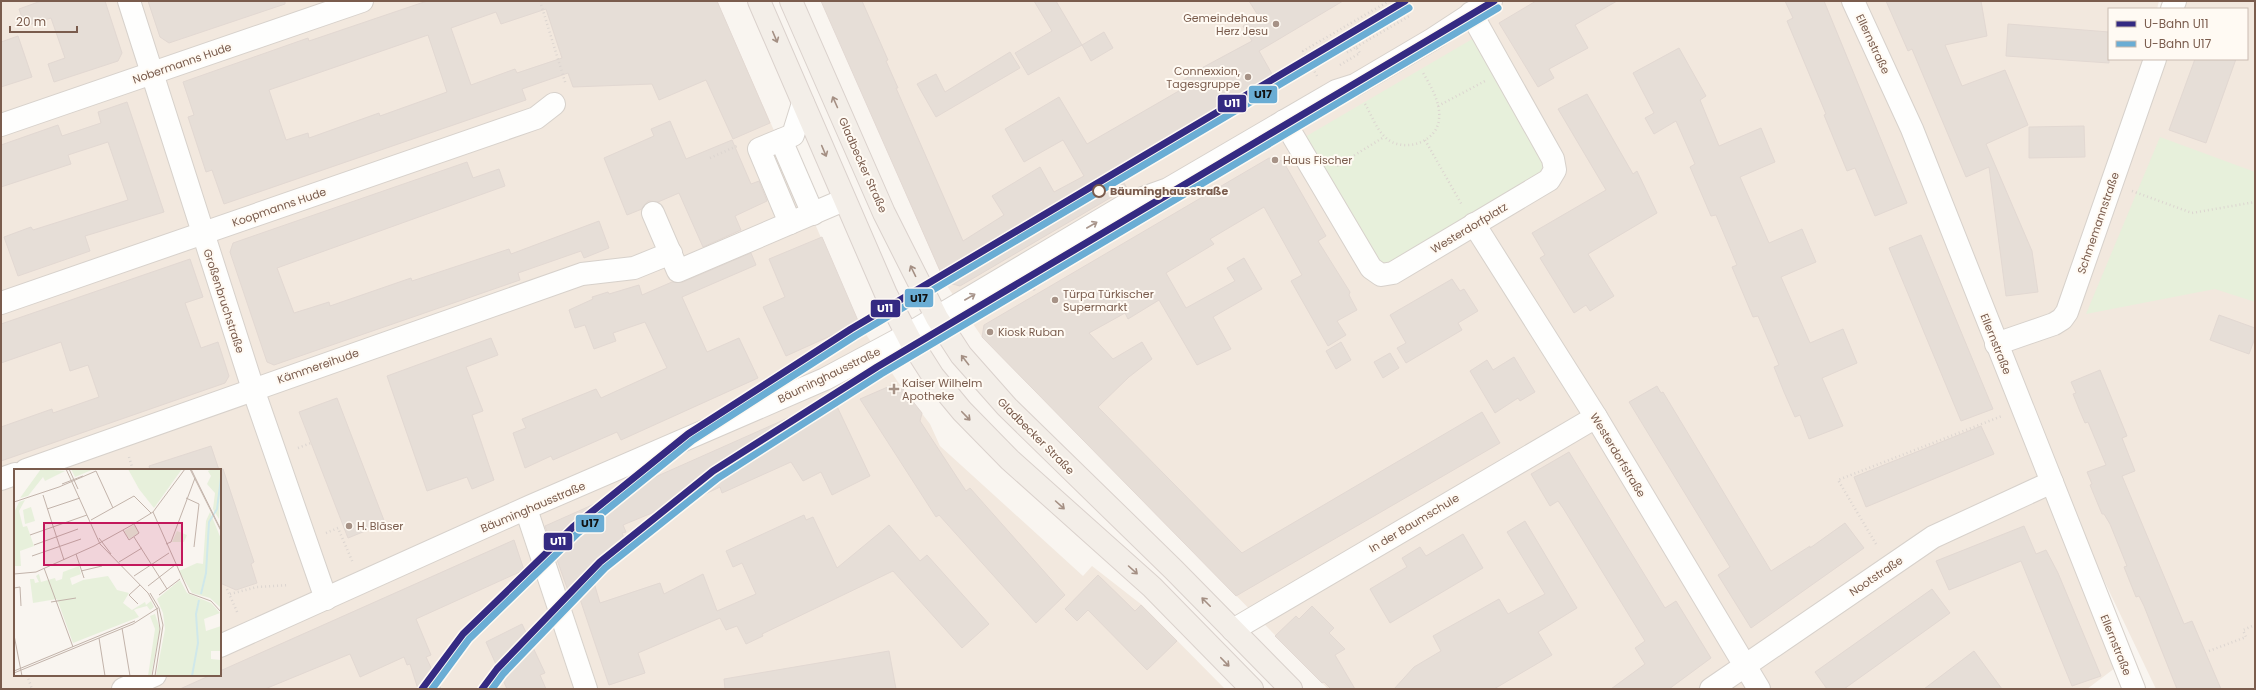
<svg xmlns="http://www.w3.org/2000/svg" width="2256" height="690" font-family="Poppins,sans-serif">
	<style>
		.residential { fill: #f2e8de; fill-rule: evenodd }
		.green { fill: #e7f0db }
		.building { fill: #e6ded7; stroke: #e2d8d2; fill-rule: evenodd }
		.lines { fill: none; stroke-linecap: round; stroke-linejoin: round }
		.minor-casing { stroke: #d7d1cb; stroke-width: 24 }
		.major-casing { stroke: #dad1cc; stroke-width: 24 }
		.path { stroke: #dcd5d0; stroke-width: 2.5; stroke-dasharray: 1 3; stroke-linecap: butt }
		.minor { stroke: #fefefd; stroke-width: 22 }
		.major { stroke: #f3eee8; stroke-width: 22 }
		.metro-1-casing { stroke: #fffaf3; stroke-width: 10 }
		.metro-2-casing { stroke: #fffaf3; stroke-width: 10 }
		.metro-1 { stroke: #342a82; stroke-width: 7 }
		.metro-2 { stroke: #6aadd4; stroke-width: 7 }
		.oneway { stroke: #a48f83 }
		.oneway2 { stroke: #a8958b }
		.poi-dot { fill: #a69286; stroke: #fffaf3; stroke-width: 1.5 }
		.stop-dot { fill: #fffaf3; stroke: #7a5c4d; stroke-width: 2 }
		.labels { text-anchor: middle; stroke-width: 4; stroke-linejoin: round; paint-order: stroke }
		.poi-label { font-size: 11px; fill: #7a5c4d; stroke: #fffaf3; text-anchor: start }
		.street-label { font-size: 11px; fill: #7a5c4d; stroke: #fffaf3 }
		.stop-label { font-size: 11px; font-weight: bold; fill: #7a5c4d; stroke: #fffaf3; text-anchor: start }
		.inset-river { fill: none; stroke: #d0e8ea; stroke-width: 2 }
		.inset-road { fill: none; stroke: #c2b3aa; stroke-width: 1 }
		.view { fill: #c2185b; fill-opacity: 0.15; stroke: #c2185b; stroke-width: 2 }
		.inset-edge { fill: none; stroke: #7a5c4d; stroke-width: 2 }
		.line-badge { stroke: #fffaf3; stroke-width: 1.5 }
		.badge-label { font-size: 11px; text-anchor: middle; font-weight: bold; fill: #fff }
		.pale-badge-label { font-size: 11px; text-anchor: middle; font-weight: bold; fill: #111 }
	</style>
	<rect width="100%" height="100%" fill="#f9f5f0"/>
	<g class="residential">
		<path d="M1 1H717L859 324 898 382 930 424 940 446 1083 576 1092 566 1142 605 1225 689H1ZM15 470H220V675H15Z"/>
		<path d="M822 1H2159L2157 9H2109V59H2247V9H2179L2183 1H2255V689H2156L2054 476 2123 662 2087 689H1328L982 337 945 283Z"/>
	</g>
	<g class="green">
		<path d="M1474 38 1546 161 1541 176 1389 265 1376 261 1305 137Z"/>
		<path d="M2160 137 2255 172V302L2215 289 2086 314Z"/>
	</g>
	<g class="building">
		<path d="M41 1H105L122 53 118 61 54 82 48 64 65 58 51 18 25 26 19 9Z"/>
		<path d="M148 1H285V4L169 43 160 37Z"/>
		<path d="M427 1H717L770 123 733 139 706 80 659 100 652 84 573 87 568 73 522 89 526 100 224 204 212 170 206 172 188 117 194 115 183 82 308 38 309 41ZM546 9 562 58 517 73 515 69 471 85 451 28 496 12 501 24ZM428 35 447 92 380 116 379 113 309 138 308 133 286 140 269 90Z"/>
		<path d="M821 1H862L888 60 886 61 898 88H896L963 241 1004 215 992 196 1040 167 1054 192 1084 176 1063 140 1024 162 1005 129 1059 97 1087 144 1184 88 1180 82 1199 71 1198 70 1252 41 1243 26 1259 17 1249 1H1343L1259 51 1276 81 1118 173 1127 188 960 286 945 282Z"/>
		<path d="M1034 1H1056L1082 45 1028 75 1015 53 1052 31Z"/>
		<path d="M1536 1H1617L1575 25 1588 48 1549 69 1554 78 1538 87 1499 23Z"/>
		<path d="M1785 1H1824L1907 203 1875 216 1855 168 1847 171 1824 115 1826 114 1787 21 1793 18Z"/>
		<path d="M1886 1H1981L1987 36 1945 45 1962 86 2005 70 2028 125 1986 144 2032 251 2038 292 2006 296 1989 167 1966 177 1912 49 1908 51Z"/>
		<path d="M2008 24 2109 32V63L2006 56Z"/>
		<path d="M1104 32 1113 48 1091 61 1082 45Z"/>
		<path d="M18 36 32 77 1 87V42Z"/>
		<path d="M1679 48 1706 96 1700 100 1719 146 1761 128 1775 162 1740 177 1769 243 1802 229 1816 262 1781 277 1810 343 1843 329 1857 363 1822 378 1843 426 1809 439 1800 415 1795 417 1784 392 1774 367 1779 365 1758 316 1753 317 1732 267 1737 265 1716 215 1711 216 1690 167 1695 164 1676 121 1654 134 1645 118 1654 113 1633 73Z"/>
		<path d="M1010 52 1020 68 936 117 917 84 936 74 945 92Z"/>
		<path d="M2195 59H2236L2206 143 2169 130Z"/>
		<path d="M1587 94 1633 174 1637 171 1657 213 1588 254 1614 296 1590 311 1586 305 1574 313 1540 258 1545 255 1532 233 1606 190 1558 109Z"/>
		<path d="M127 102 164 212 85 236 90 251 18 276 4 237 31 227 33 230 128 200 108 142 68 155 71 164 1 187V145L58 125 62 136 101 123 98 112Z"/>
		<path d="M670 121 686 159 732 140 751 184 759 181 767 201 735 216 741 230 703 247 679 193 658 202 648 201 642 209 627 215 604 158 654 136 651 129Z"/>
		<path d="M2084 126 2085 157 2029 158V127Z"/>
		<path d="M1269 158 1283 161 1326 236 1318 241 1350 292 1349 295 1357 310 1337 321 1346 335 1328 346 1291 281 1302 275 1264 207 1210 239 1214 244 1166 273 1186 308 1235 281 1227 268 1244 258 1262 289 1213 317 1231 349 1197 365 1159 300 1128 319 1125 313 1089 333 1113 359 1142 342 1152 359 1129 377 1098 407 1242 553 1482 412 1500 443 1236 596 982 337 984 325Z"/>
		<path d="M467 162 473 178 499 169 505 186 277 268 294 313 329 302 330 306 411 278 412 281 509 249 511 254 599 221 609 248 584 258 581 251 518 273 520 280 274 365 267 362 230 252 233 243Z"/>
		<path d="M1921 235 1993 409 1961 421 1889 248Z"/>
		<path d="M822 237 859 323 786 356 763 307 785 297 769 259Z"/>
		<path d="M751 253 756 265 682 297 707 352 739 338 758 378 621 440 617 432 553 460 551 456 525 468 513 433 526 428 522 419 596 389 601 398 667 368 645 322 613 333 616 341 594 349 585 325 575 328 569 310 593 299 592 297 608 292 609 294 639 285 642 295 672 282H683Z"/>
		<path d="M190 259 203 297 185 303 201 348 218 342 229 376 225 383 1 461V427L52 409 53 413 99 397 88 365 70 371 61 342 1 363V324Z"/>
		<path d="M1452 279 1460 291 1464 289 1478 311 1458 323 1462 330 1406 363 1397 348 1406 343 1390 315Z"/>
		<path d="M2219 315 2255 328V338L2249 354 2210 340Z"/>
		<path d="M491 338 498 355 466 367 483 411 472 415 494 480 472 489 467 477 427 491 387 376Z"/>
		<path d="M1341 342 1351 360 1336 369 1326 351Z"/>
		<path d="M1390 353 1399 368 1383 378 1374 362Z"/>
		<path d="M1514 357 1535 392 1520 401 1518 398 1495 413 1470 371 1487 360 1493 370Z"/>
		<path d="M2100 370 2127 436 2122 438 2135 471 2122 476 2184 624 2192 621 2221 689H2177L2144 606 2139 596 2136 597 2124 567 2127 566 2110 524 2104 514H2102L2090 485 2092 484 2087 472 2106 465 2088 422 2085 423 2079 409 2073 394 2076 393 2071 382Z"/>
		<path d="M890 386 903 389 922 413 920 421 966 491 970 488 1065 595 1036 623 939 515 936 517 860 399Z"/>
		<path d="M1657 386 1661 393 1663 392 1771 571 1810 546V548L1845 523 1864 548 1751 628 1718 575 1730 567 1629 402Z"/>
		<path d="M337 398 385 523 348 538 299 412Z"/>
		<path d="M833 398 870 476 832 495 821 472 803 481 791 462 722 493 720 487 701 496 700 493 623 525 626 532 622 533 629 551 589 566 600 603 660 583 664 594 703 574 717 611 756 594 742 563 733 567 726 551 804 515 806 520 813 517 837 568 889 525 920 561 927 555 989 624 962 648 893 571 762 634 763 636 746 644 737 626 726 630 720 618 638 653 645 673 609 685 579 596 571 599 545 526Z"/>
		<path d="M1981 426 1994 454 1866 507 1854 477Z"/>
		<path d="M211 446 219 470H150L149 466Z"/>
		<path d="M1569 452 1665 608 1676 601 1711 658 1669 689H1611L1645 664 1635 648 1645 641 1563 508 1558 501 1550 506 1531 474Z"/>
		<path d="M223 469 254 562 251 564 257 583 236 590 220 583V470Z"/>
		<path d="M1525 521 1577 608 1538 632 1552 655 1494 689H1394L1414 667 1441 651 1433 636 1499 599 1508 614 1545 594 1507 532Z"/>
		<path d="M2024 526 2036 554 2046 550 2058 573 2101 676 2072 686 2021 561 1949 590 1936 561Z"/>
		<path d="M1463 534 1483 568 1390 623 1370 589 1407 567 1402 558 1420 547 1426 556Z"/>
		<path d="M514 540 524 570 416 619 431 655 426 657 441 689H418L410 664 407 665 404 657 360 677 350 654 265 689H180L211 675H220V671Z"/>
		<path d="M1098 575 1135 611 1141 605 1177 641 1147 670 1088 610 1077 621 1065 609Z"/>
		<path d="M1932 589 1950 613 1844 689H1827L1815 672Z"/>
		<path d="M1312 606 1334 628 1329 633 1345 649 1335 655 1355 689H1331L1324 682 1322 683 1275 636 1296 616 1299 619Z"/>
		<path d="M522 624 545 673 540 675 546 689H507L486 642Z"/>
		<path d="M889 651 896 689H725L724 679Z"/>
		<path d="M1974 651 2002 689H1924Z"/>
	</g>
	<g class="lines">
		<defs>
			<g id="minor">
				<path d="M129 1 253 389 326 599"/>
				<path d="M1853 1 1912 129 2134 689"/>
				<path d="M2172 9 2175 1"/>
				<path d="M1284 121 1371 268 1381 275 1393 273 1549 180 1555 170 1553 159 1471 13"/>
				<path d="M1 125 362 1"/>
				<path d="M781 140 813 214"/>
				<path d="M653 213 678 271 844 200"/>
				<path d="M790 223 759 149 793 135 803 103"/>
				<path d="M1474 224 1596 417 1759 689"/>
				<path d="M1 303 536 118 554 104"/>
				<path d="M1996 344 2054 324 2062 319 2067 312 2155 59"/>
				<path d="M26 470 582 274 634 268 671 253"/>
				<path d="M1 479 15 474"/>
				<path d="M526 509 586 689"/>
				<path d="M1233 630 1596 417"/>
				<path d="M220 646 531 506 825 379 907 335 1129 203 1168 189 1336 91 1355 85 1433 39 1491 1"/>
				<path d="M123 689 155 675"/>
				<path d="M1711 689 1933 537 2052 482"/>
			</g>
			<g id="major">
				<path d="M759 1 886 294 910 340 933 376 962 411 1010 460 1152 587 1252 689"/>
				<path d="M791 1 884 213 937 318 961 355 1007 407 1174 570 1291 689"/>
			</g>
		</defs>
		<use href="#minor" class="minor-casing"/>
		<use href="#major" class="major-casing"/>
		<g class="path">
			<path d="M540 1 566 85"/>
			<path d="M1356 47 1411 15"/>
			<path d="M1340 65 1360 53 1356 47 1346 53"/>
			<path d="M1317 76 1303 51 1389 1"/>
			<path d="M1365 104C1371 114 1376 128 1384 136 1400 154 1437 144 1439 119 1441 102 1430 85 1422 71"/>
			<path d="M1438 106 1485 81"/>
			<path d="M1425 140 1462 205"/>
			<path d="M710 158 737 146"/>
			<path d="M1337 166 1384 137"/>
			<path d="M2132 191 2192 213 2255 202"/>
			<path d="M1032 286 1035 291"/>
			<path d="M808 355 814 361"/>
			<path d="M298 448 311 443"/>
			<path d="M129 457 133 470"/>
			<path d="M326 533 338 528 353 563"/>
			<path d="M1876 544 1838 480 2002 416"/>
			<path d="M227 589 238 614"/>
			<path d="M230 594 257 587 289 585"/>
			<path d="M2209 651 2246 637 2243 630 2255 625"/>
			<path d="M27 675 32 689"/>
		</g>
		<use href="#minor" class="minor"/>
		<use href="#major" class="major"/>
		<defs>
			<g id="metro-1">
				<path d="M422 689 463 634 573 527 688 434 851 329 1405 1"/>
				<path d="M482 689 497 669 600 562 713 471 877 367 1494 1"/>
			</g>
			<g id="metro-2">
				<path d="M432 689 469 639 578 533 693 440 855 336 1409 8"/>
				<path d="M492 689 503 674 605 568 718 478 881 374 1498 8"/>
			</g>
		</defs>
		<use href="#metro-1" class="metro-1-casing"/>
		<use href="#metro-2" class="metro-2-casing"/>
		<use href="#metro-1" class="metro-1"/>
		<use href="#metro-2" class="metro-2"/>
	</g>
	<defs><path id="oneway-shaft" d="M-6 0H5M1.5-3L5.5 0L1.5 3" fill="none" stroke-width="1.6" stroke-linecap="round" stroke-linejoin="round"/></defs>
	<g class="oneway">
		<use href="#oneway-shaft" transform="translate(775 37) rotate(67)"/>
		<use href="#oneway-shaft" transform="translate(835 102) rotate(-114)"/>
		<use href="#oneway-shaft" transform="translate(824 151) rotate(67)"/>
		<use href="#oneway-shaft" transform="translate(913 271) rotate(-116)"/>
		<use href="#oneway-shaft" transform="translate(965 360) rotate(-128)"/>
		<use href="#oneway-shaft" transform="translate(966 416) rotate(46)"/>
		<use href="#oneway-shaft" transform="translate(1060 505) rotate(42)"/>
		<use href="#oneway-shaft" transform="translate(1133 570) rotate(42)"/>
		<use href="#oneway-shaft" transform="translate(1206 602) rotate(-135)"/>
		<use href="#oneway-shaft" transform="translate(1225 662) rotate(46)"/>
	</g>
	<g class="oneway2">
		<use href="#oneway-shaft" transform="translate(1092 225) rotate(-30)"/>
		<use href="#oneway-shaft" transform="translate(970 297) rotate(-30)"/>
	</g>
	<g class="poi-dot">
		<circle cx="1276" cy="24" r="4"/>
		<circle cx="1248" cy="77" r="4"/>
		<circle cx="1275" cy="160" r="4"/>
		<circle cx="1055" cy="300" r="4"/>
		<circle cx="990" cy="332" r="4"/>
		<path d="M892 383h4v4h4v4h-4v4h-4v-4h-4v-4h4z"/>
		<circle cx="349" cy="526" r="4"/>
	</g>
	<circle class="stop-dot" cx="1099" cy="191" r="6"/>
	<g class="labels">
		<g class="poi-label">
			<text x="1268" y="22" text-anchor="end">Gemeindehaus<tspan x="1268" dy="13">Herz Jesu</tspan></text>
			<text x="1240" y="75" text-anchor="end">Connexxion,<tspan x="1240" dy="13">Tagesgruppe</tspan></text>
			<text x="1283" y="164">Haus Fischer</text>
			<text x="1063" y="298">Türpa Türkischer<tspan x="1063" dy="13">Supermarkt</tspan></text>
			<text x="998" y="336">Kiosk Ruban</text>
			<text x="902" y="387">Kaiser Wilhelm<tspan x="902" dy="13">Apotheke</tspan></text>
			<text x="357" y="530">H. Bläser</text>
		</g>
		<g class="street-label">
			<text transform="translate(1873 44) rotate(65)" y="4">Ellernstraße</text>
			<text transform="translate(182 63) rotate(-19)" y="4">Nobermanns Hude</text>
			<text transform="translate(863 165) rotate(66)" y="4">Gladbecker Straße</text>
			<text transform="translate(279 207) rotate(-19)" y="4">Koopmanns Hude</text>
			<text transform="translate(2098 223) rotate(-71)" y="4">Schmemannstraße</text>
			<text transform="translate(1469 228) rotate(-31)" y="4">Westerdorfplatz</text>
			<text transform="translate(224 301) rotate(72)" y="4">Großenbruchstraße</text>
			<text transform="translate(1996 344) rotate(68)" y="4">Ellernstraße</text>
			<text transform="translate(318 366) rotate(-19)" y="4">Kämmereihude</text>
			<text transform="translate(829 375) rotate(-26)" y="4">Bäuminghausstraße</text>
			<text transform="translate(1036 436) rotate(45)" y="4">Gladbecker Straße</text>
			<text transform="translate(1618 455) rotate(59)" y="4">Westerdorfstraße</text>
			<text transform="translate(533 507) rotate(-23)" y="4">Bäuminghausstraße</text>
			<text transform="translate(1414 523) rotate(-31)" y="4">In der Baumschule</text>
			<text transform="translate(1876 576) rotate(-34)" y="4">Nootstraße</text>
			<text transform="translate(2116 645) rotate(68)" y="4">Ellernstraße</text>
		</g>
		<g class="stop-label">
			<text x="1110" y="195">Bäuminghausstraße</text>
		</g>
	</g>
	<g transform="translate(14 469)">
		<rect width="207" height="207" fill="#f9f5f0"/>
		<path d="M27 0 51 2 31 12 29 8 14 27 6 29ZM57 0H80L61 8ZM114 0H168L140 39 125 20ZM198 0H207L205 50 199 40 201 24 193 15 197 7 194 2ZM11 31 5 42 9 58 13 57 20 77 6 82 7 97H1L0 44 5 33ZM17 38 21 52 11 55 9 41ZM196 43 207 70V139L196 129 178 124 165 102 183 94 189 95 192 52ZM120 56 125 64 115 70 110 62ZM163 62 173 66 170 73H158ZM65 97 67 105 56 109 58 116 69 111 94 107 103 121 115 124 109 134 118 141 131 133 132 136 137 132 140 138 136 141 133 137 122 140 120 141 125 148 59 174 43 130 19 134 16 110H20L21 114 25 113 22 107 25 105 27 113 41 109 42 112 48 110 49 103ZM166 111 173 124 197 134 206 144 190 150 192 162 207 157V182H197V190L207 191V207H142L151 160 149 144 143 130ZM141 145 146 160 137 207H134L141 160 136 147Z" fill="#e7f0db"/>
		<path class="inset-river" d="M187 125 192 104 195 53 203 40 207 9M178 207 184 174 182 145 185 131"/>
		<path class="inset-road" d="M52 0 86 75 134 124 143 140 146 160 138 207M55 0 64 20M176 0 207 62M177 0 207 61M82 2 99 39M48 15 69 7M29 26 50 91M172 29 185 35 180 78M0 33 45 18 82 2M33 40 66 29M139 43 175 124 197 132 207 143M77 51 120 27 137 44M109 61 115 71 125 64 120 55M16 66 73 46M120 68 153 120M85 69 97 85M152 75 157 73 181 9M20 76 64 60M62 85 70 109M18 87 67 70M105 93 128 79M30 99 59 178M67 102 88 97M0 105 22 103 80 77 118 56 139 43 171 0M120 107 155 84M134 117 161 96M0 119 6 118 7 137M136 124 145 139 149 156 141 207M145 126 166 110M37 133 62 129M124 135 115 126 126 116M108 159 116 207M0 166 8 207M85 169 91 207M0 202 121 152M0 204 119 155 144 139"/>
		<path class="view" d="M30 54H168V96H30Z"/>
		<rect width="207" height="207" class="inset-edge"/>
	</g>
	<g class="line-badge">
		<rect x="1248" y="85" width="30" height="19" rx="4" fill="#6aadd4"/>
		<rect x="1217" y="94" width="30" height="19" rx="4" fill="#342a82"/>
		<rect x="904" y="288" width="30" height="20" rx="4" fill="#6aadd4"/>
		<rect x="870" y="299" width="31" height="19" rx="4" fill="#342a82"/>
		<rect x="575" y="514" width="30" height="19" rx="4" fill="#6aadd4"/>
		<rect x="543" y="532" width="30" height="19" rx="4" fill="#342a82"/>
	</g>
	<g class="badge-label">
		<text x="1232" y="107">U11</text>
		<text x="885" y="312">U11</text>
		<text x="558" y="545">U11</text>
	</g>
	<g class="pale-badge-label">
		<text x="1263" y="98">U17</text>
		<text x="919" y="302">U17</text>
		<text x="590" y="527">U17</text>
	</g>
	<rect width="2256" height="690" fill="none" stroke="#7a5c4d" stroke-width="4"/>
	<rect x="2108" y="8" width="140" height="52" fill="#fffaf3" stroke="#cabbb1"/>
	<rect x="2116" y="21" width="20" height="6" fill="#342a82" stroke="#cabbb1"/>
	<text x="2144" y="28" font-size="12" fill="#7a5c4d">U-Bahn U11</text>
	<rect x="2116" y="41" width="20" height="6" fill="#6aadd4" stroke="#cabbb1"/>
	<text x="2144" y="48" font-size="12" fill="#7a5c4d">U-Bahn U17</text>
	<path d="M10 26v6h67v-6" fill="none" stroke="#7a5c4d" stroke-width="2"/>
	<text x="16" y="26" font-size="12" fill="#7a5c4d" stroke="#fffaf3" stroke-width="3" paint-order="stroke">20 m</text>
</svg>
